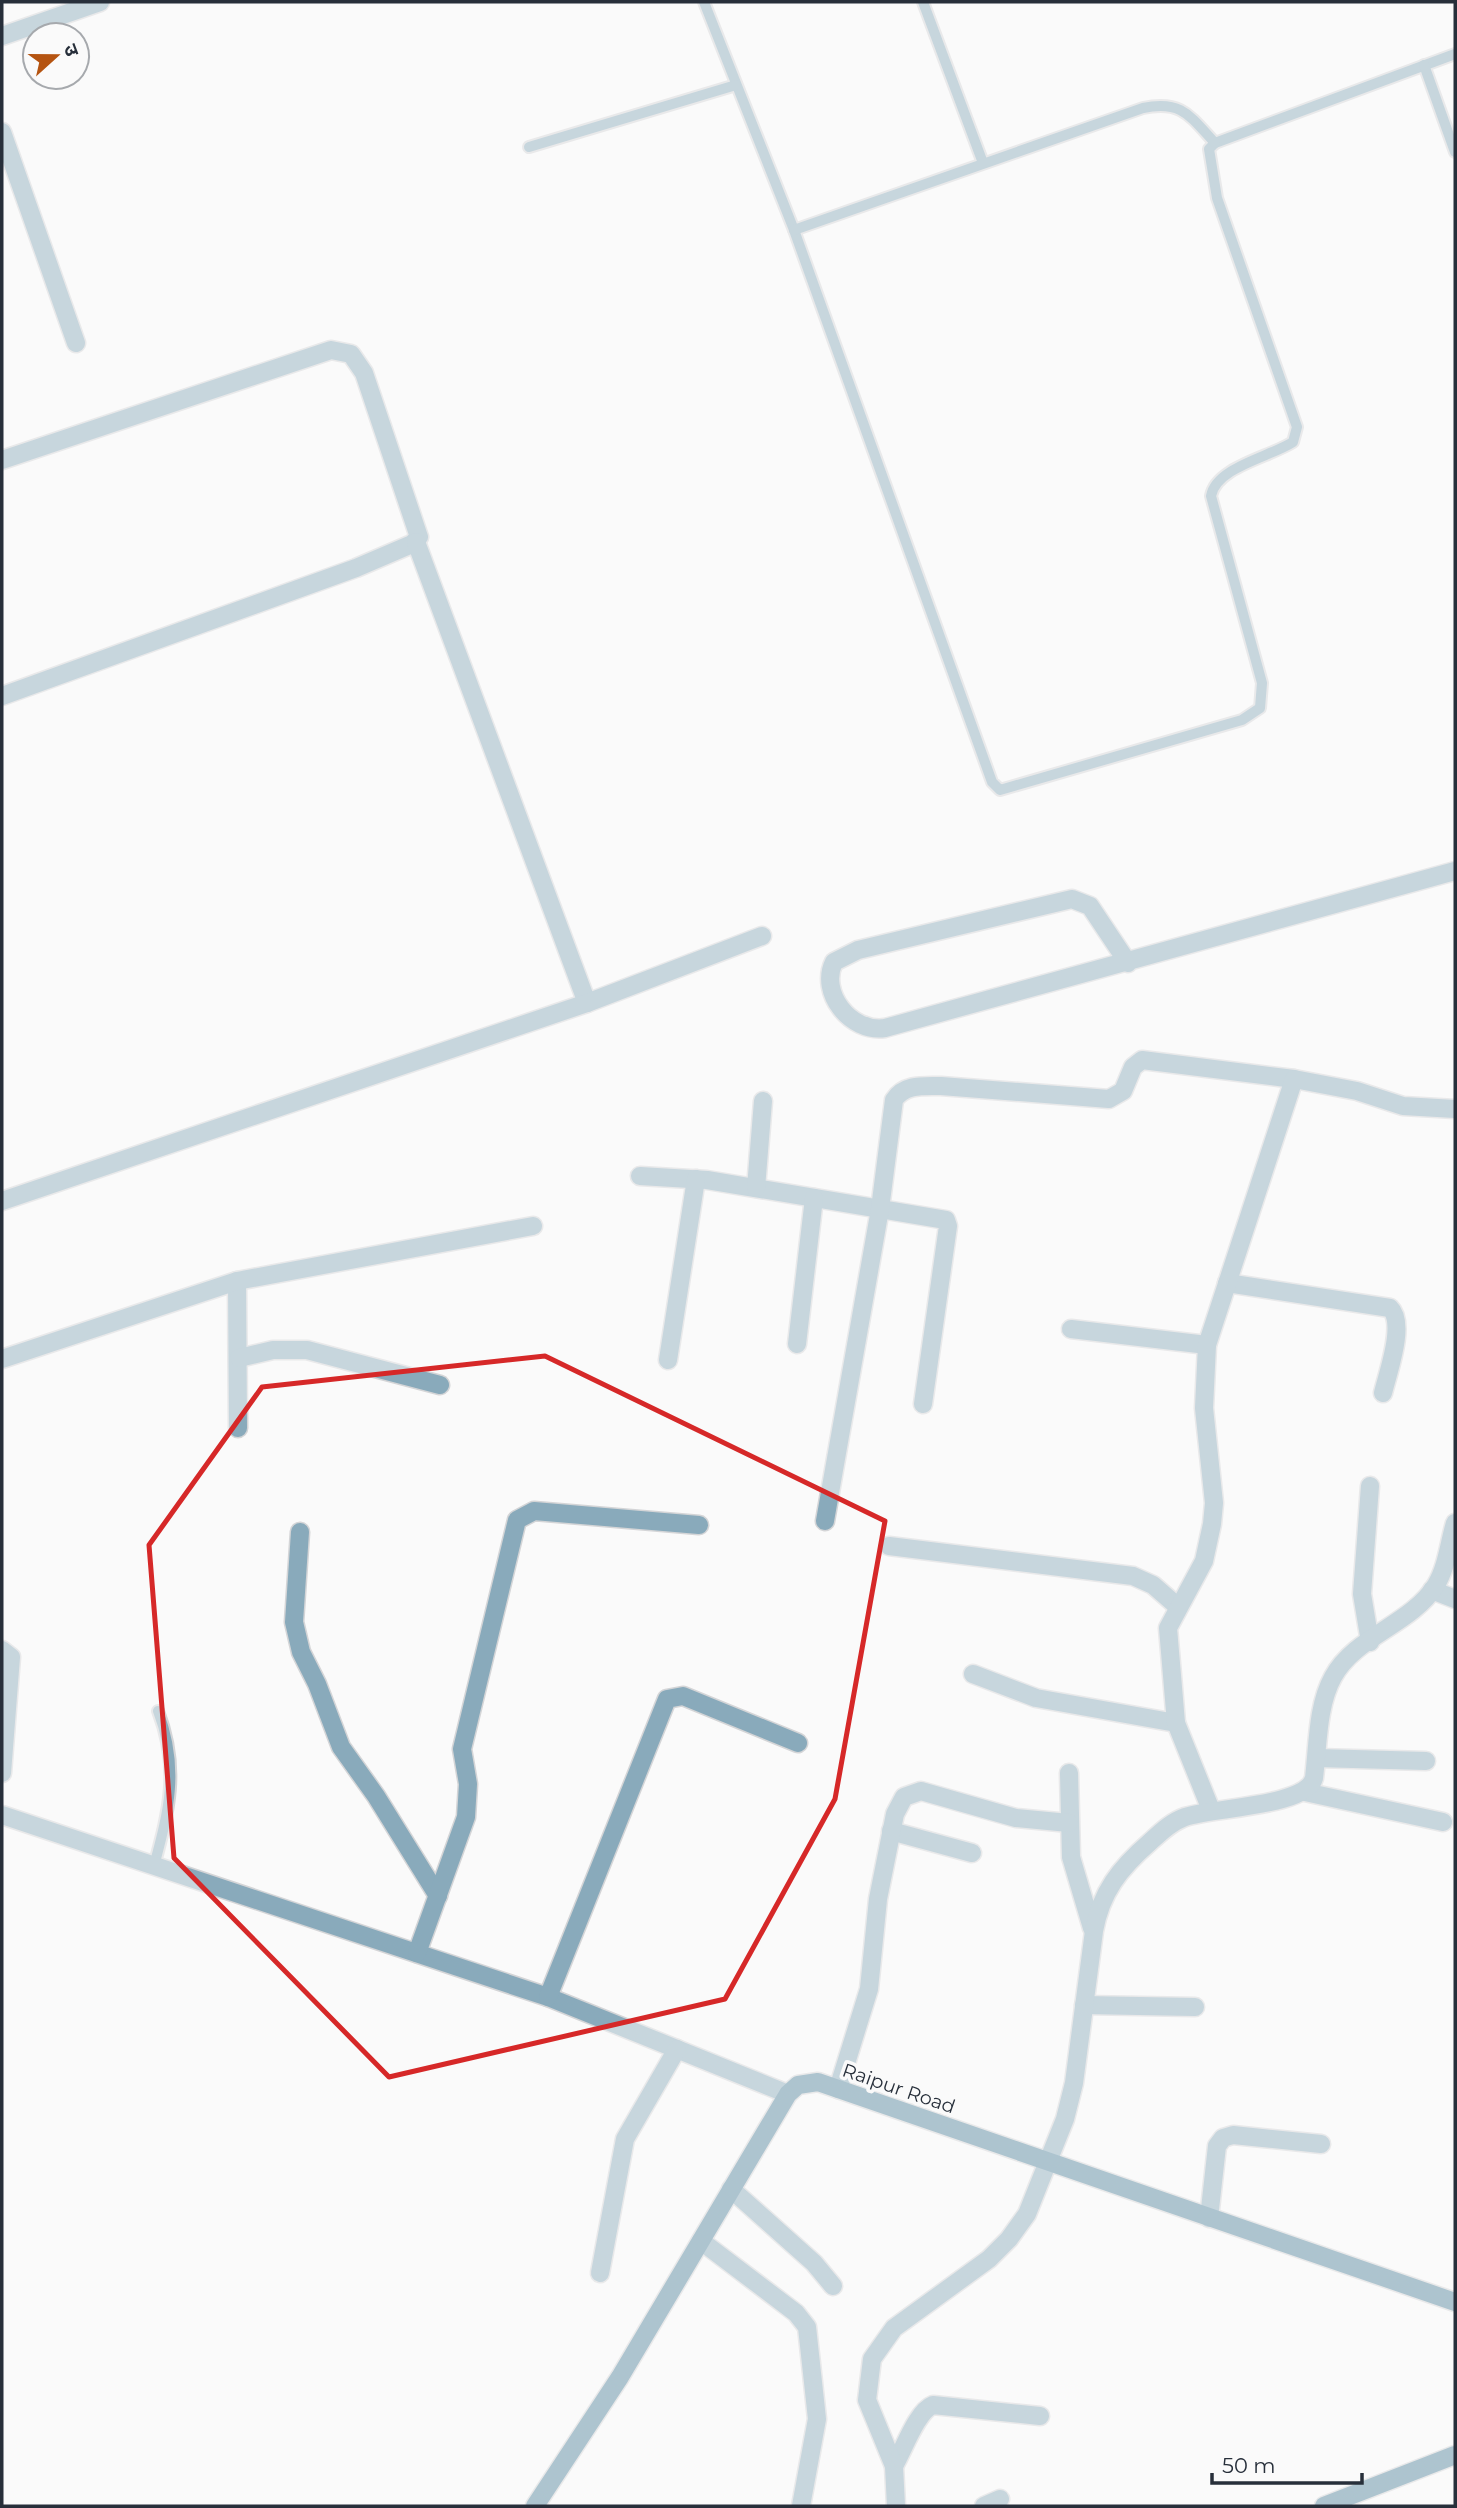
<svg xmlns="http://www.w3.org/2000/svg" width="1457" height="2508" font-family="Montserrat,'Noto Sans Devanagari',sans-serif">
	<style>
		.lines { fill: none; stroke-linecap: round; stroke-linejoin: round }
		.lane-casing { stroke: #d4d5d7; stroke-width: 14 }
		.street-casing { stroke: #d4d5d7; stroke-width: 21 }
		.secondary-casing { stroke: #d4d5d7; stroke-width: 21 }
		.lane { stroke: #89aabb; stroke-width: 10 }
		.street { stroke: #89aabb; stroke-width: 18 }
		.secondary { stroke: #50839b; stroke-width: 18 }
		.marked { fill: none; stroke: #d62828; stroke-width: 5; stroke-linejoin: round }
		.labels { text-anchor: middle; stroke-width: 7; stroke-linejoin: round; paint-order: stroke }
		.street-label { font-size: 19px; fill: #272f3a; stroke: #fafafa }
	</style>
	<rect width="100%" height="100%" fill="#fafafa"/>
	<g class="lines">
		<defs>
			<g id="lane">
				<path d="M704 2 794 230 992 782 1000 790 1242 720 1260 708 1262 683 1211 496C1216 467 1270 457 1293 442L1297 427 1217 198 1209 149 1215 143 1455 54"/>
				<path d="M923 2 983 163"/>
				<path d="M1424 65 1455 152"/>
				<path d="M529 147 736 85"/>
				<path d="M794 230 1143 108C1182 100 1190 116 1215 143"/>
				<path d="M154 1866C169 1810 180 1768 158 1711"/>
			</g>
			<g id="street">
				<path d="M2 36 100 2"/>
				<path d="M2 132 76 343"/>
				<path d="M2 460 331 350 351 354 364 373 419 537 412 544 356 568 2 696"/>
				<path d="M416 542 587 1003"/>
				<path d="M1128 963 1090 906 1072 899 858 950 834 962C819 992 850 1033 885 1028L1455 871"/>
				<path d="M640 1176 707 1180 946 1220 948 1226 923 1404"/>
				<path d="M756 1188 763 1101"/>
				<path d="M2 1201 587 1003 762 936"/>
				<path d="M237 1281 238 1428"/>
				<path d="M1227 1283 1390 1308C1406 1323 1388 1372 1383 1393"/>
				<path d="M1071 1329 1207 1345"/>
				<path d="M797 1344 814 1198"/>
				<path d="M239 1358 273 1350H307L440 1385"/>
				<path d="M2 1359 237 1281 533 1226"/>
				<path d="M668 1360 696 1179"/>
				<path d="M825 1521 880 1209 894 1100C904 1084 923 1086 941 1086L1109 1099 1123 1091 1133 1067 1142 1060 1294 1079"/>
				<path d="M300 1532 294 1622 301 1652 317 1684 341 1747 376 1796 438 1896"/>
				<path d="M889 1546 1133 1576 1153 1585 1177 1606"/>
				<path d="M1432 1590 1455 1599"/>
				<path d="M1370 1642 1362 1594 1370 1486"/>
				<path d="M2 1650 11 1657 2 1773"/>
				<path d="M973 1674 1036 1698 1176 1723"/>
				<path d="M1317 1758 1426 1761"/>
				<path d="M1069 1773 1071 1857 1092 1928"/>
				<path d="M1305 1792 1443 1822"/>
				<path d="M1211 1810 1176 1723 1168 1628 1204 1561 1212 1524 1214 1503 1204 1408 1207 1345 1294 1079 1357 1091 1403 1106 1455 1109"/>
				<path d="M2 1815 548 1997 788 2094"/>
				<path d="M891 1831 972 1853"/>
				<path d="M417 1953 466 1817 468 1784 462 1749 517 1520 534 1511 699 1525"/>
				<path d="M548 1997 667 1699 683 1696 798 1743"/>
				<path d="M1084 2005 1195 2007"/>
				<path d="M838 2089 869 1989 878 1899 895 1814 904 1797 921 1791 1016 1818 1069 1823"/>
				<path d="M731 2189 814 2263 833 2286"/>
				<path d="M1209 2218 1217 2146 1223 2138 1233 2135 1321 2144"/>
				<path d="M701 2241 796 2313 807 2327 817 2419 801 2506"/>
				<path d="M600 2273 625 2139 677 2049"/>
				<path d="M894 2466C904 2449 917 2411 933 2405L1040 2416"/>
				<path d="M896 2506 894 2466 867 2400 872 2359 894 2328 989 2259 1009 2239 1027 2214 1065 2119 1074 2083 1094 1931C1101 1892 1120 1868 1150 1842 1160 1833 1171 1822 1185 1817 1214 1807 1306 1807 1314 1778 1318 1746 1317 1706 1333 1677 1355 1636 1411 1625 1436 1585 1447 1567 1449 1543 1455 1523"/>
				<path d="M984 2506 1000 2499"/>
			</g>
			<g id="secondary">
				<path d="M535 2506 620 2377 788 2094 798 2085 818 2082 1455 2302"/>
				<path d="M1324 2506 1455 2455"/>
			</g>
		</defs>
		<use href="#lane" class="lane-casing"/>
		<use href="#street" class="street-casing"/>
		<use href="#secondary" class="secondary-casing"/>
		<use href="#lane" class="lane"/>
		<use href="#street" class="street"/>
		<use href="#secondary" class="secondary"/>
	</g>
	<path d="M0 0H1457V2508H0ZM545 1356 885 1521 835 1799 725 1999 389 2077 174 1858 149 1545 262 1387Z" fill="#fafafa" fill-opacity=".55" fill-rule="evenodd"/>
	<path class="marked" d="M545 1356 885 1521 835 1799 725 1999 389 2077 174 1858 149 1545 262 1387Z"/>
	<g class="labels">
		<g class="street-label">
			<text transform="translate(899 2088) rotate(19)" y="7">Raipur Road</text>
		</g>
	</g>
	<rect width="1457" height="2508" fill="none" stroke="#272f3a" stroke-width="7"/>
	<g transform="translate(56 56) rotate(69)"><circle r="33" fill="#fafafa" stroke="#a6a9ad" stroke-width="2"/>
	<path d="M0-5L12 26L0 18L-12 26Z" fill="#b55411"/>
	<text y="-10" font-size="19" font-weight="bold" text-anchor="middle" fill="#272f3a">उ</text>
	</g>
	<path d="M1212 2473v10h150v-10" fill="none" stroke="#272f3a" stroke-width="3.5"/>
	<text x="1222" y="2473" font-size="21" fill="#272f3a" stroke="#fafafa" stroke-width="5" paint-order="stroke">50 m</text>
</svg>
